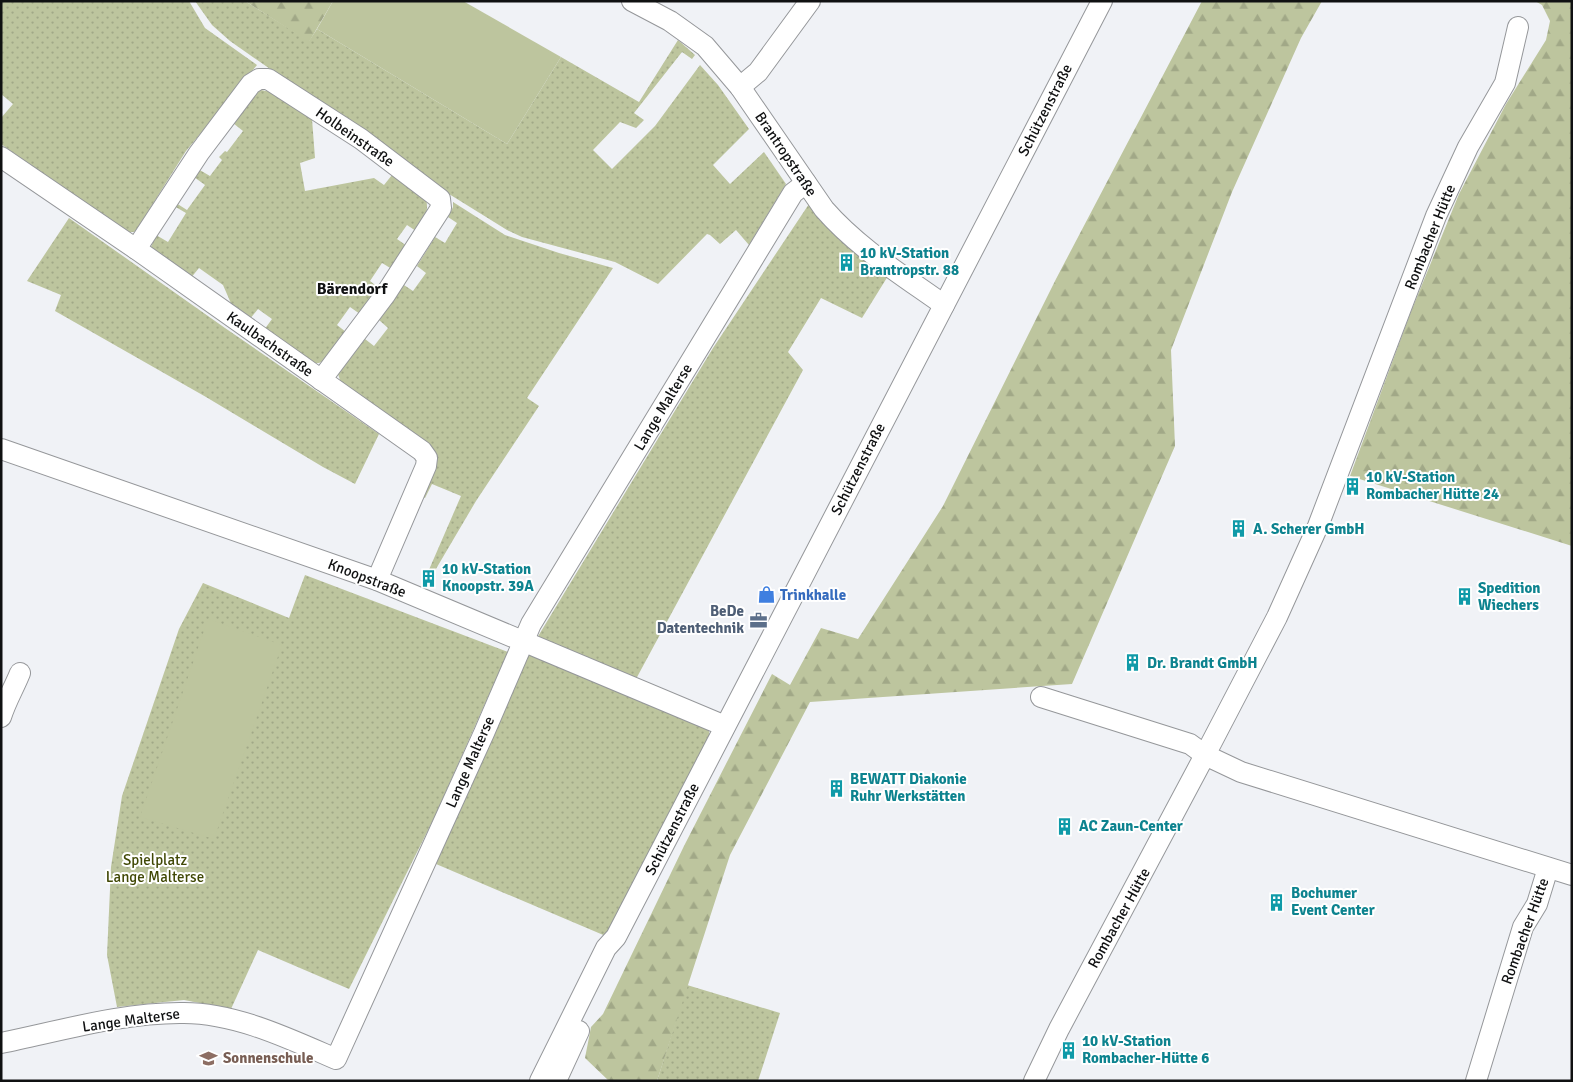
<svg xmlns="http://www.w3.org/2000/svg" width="1573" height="1082" font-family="Signika,sans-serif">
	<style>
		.grass { fill: url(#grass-dots) }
		.forest { fill: url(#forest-firs) }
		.garden { fill: #bdc59e }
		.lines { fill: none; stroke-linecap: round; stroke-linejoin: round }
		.minor-casing { stroke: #95979a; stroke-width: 22 }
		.minor { stroke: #fff; stroke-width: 20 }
		.labels { text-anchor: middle; stroke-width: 4; stroke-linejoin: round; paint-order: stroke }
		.street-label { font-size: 15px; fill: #101112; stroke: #fff }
		.culture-label { font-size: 15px; font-weight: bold; fill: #0d838f; stroke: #fff; text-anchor: start }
		.shop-label { font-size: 15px; font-weight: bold; fill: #366cbe; stroke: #fff; text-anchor: start }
		.service-label { font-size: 15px; font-weight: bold; fill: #4e5e75; stroke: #fff; text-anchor: end }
		.park-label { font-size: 15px; fill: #404805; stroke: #fff }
		.education-label { font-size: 15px; font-weight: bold; fill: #785e54; stroke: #fff; text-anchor: start }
		.neighbourhood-label { font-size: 16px; font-weight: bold; fill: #101112; stroke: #fff }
	</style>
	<defs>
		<pattern id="grass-dots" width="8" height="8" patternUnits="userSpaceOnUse" patternTransform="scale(1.25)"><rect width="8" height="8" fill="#bdc59e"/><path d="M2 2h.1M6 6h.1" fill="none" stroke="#a1a887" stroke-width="1.8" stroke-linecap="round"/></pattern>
		<pattern id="forest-firs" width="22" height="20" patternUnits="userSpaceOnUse" patternTransform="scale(1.25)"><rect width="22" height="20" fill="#bdc59e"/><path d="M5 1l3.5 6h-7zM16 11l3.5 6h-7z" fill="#a1a887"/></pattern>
	</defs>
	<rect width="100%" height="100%" fill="#f0f2f6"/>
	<g class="grass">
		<path d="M1 1H189L205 28 257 65 186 151 137 229 134 232H125L1 144V118L13 104 1 94Z"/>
		<path d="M195 1H245L309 41 317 29 507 144 561 57 639 102 678 40 695 55 692 59 682 52 634 113 644 120 636 128 620 122 593 150 612 169 655 126 700 65 718 85 749 129 713 165 730 184 764 152 786 184 749 245 736 230 720 244 710 235 707 234 658 284 615 262 522 237 507 230 449 194 230 41 212 25Z"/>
		<path d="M261 90 271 92 312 119 315 158 300 163 305 191 374 178 384 185 392 175 426 200C430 213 422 221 416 231L407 225 397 239 407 246 392 269 382 263 370 281 379 288 360 314 350 307 337 325 346 332 323 361 319 363H313L264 330 272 319 258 309 249 320 233 308 223 285 199 268 190 279 152 251 151 247 156 235 168 242 186 213 174 206 176 203 187 210 205 185 194 177 198 169 210 176 222 160 219 157 225 151 227 152 243 131 233 123 256 93Z"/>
		<path d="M811 201 888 276 862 318 821 298 788 352 803 370 636 679 537 638 713 348Z"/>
		<path d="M453 202 505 235 559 253 613 268 527 398 539 406 476 501 433 574 428 572 461 496 432 484 425 498 421 497C429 481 443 461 430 446L341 383 338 374 365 339 374 346 388 328 379 320 404 285 413 291 426 273 417 266 435 237 445 243 457 223 448 217 453 207Z"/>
		<path d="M69 218 225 328 379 434 355 484 323 467 206 397 55 311 61 295 27 281Z"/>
		<path d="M305 575 508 652 435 816 349 989 258 950 231 1009 184 1000 117 1007 107 955 111 867 122 796 179 629 203 583 289 618Z"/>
		<path d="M529 654 701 724 709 731 710 738 608 937 436 864Z"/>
		<path d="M687 985 780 1013 758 1081H657Z"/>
	</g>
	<g class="forest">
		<path d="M245 1H333L309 42Z"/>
		<path d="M1202 1H1322L1301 38 1232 192 1171 350 1175 446 1072 684 810 702 730 855 657 1081H609L585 1058 591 1027 603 1014 684 846 772 674 790 685 821 628 858 639 943 506 1056 279Z"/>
		<path d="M1535 1H1572V546L1350 476 1410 314 1459 194 1506 104 1546 40 1550 21 1542 5Z"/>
	</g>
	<g class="garden">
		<path d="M333 1H463L561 57 507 144 317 29Z"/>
		<path d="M208 619 282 645 214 839 140 817Z"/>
	</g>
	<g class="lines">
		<defs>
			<g id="minor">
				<path d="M632 1 670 21 705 46 740 87 824 209C858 248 902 275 944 305"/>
				<path d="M740 87 758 72 810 1"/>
				<path d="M1 157 136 249 422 451 427 458 426 466 377 580"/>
				<path d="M136 249 199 153 251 84 259 79H268L361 139 440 199 441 208 385 295 321 380"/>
				<path d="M1 449 377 580 725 726"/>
				<path d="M1041 697 1190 744 1205 755 1277 617 1318 526 1436 216 1468 147 1505 83 1518 27"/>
				<path d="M1 717C6 701 14 688 20 673"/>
				<path d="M1 1043C60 1031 124 1012 184 1013 236 1013 290 1039 336 1059L484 733 531 624 793 193 806 183"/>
				<path d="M540 1081 606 948 616 937 631 908 1102 1"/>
				<path d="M556 1081 579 1031"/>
				<path d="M1034 1081 1059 1029 1205 755 1241 772 1572 875"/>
				<path d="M1476 1081 1523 927 1537 904 1548 868"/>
			</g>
		</defs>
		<use href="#minor" class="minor-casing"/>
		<use href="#minor" class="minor"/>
	</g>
	<defs>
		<symbol id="building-bare" viewBox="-9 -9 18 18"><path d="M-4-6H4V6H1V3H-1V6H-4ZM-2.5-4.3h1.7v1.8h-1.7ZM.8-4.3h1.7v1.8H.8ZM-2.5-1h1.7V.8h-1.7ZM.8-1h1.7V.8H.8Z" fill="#0f9aa8" stroke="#fff" stroke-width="2.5" paint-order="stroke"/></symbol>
		<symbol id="shop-bare" viewBox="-9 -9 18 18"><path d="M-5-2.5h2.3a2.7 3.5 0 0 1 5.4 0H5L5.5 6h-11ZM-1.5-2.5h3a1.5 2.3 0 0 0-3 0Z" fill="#3f7fe0" stroke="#fff" stroke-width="2.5" paint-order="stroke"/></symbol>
		<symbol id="office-bare" viewBox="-9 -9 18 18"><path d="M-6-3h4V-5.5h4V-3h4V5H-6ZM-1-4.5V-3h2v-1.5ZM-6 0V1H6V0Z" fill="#5c6f8a" stroke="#fff" stroke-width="2.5" paint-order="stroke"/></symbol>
		<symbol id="school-bare" viewBox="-9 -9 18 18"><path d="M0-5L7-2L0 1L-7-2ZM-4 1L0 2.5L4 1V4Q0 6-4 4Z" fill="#8d6e63" stroke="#fff" stroke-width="2.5" paint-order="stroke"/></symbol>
	</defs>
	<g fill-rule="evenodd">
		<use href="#building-bare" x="834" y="250" width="25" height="25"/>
		<use href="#building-bare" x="1340" y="474" width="25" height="25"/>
		<use href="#building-bare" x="1226" y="516" width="25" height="25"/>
		<use href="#building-bare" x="416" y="566" width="25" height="25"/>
		<use href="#shop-bare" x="754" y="582" width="25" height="25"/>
		<use href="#building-bare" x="1452" y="584" width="25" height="25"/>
		<use href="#office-bare" x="746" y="608" width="25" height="25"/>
		<use href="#building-bare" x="1120" y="650" width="25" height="25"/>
		<use href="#building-bare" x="824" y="776" width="25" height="25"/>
		<use href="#building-bare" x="1052" y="814" width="25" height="25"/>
		<use href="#building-bare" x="1264" y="890" width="25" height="25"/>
		<use href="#building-bare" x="1056" y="1038" width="25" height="25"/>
		<use href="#school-bare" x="196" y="1046" width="25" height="25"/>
	</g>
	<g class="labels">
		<g class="street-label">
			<text transform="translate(1045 110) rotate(-63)" y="5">Schützenstraße</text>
			<text transform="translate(355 137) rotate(35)" y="5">Holbeinstraße</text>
			<text transform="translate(786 154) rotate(56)" y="5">Brantropstraße</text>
			<text transform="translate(1430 237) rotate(-68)" y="5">Rombacher Hütte</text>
			<text transform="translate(270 344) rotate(35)" y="5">Kaulbachstraße</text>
			<text transform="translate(663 407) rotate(-59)" y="5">Lange Malterse</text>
			<text transform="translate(858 469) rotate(-63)" y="5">Schützenstraße</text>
			<text transform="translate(367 578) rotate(21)" y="5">Knoopstraße</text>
			<text transform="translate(470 762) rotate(-66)" y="5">Lange Malterse</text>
			<text transform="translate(672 829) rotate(-63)" y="5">Schützenstraße</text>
			<text transform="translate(1119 918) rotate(-61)" y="5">Rombacher Hütte</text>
			<text transform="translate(1525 931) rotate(-70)" y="5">Rombacher Hütte</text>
			<text transform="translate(131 1020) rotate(-8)" y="5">Lange Malterse</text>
		</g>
		<g class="culture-label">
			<text x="860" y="258">10 kV-Station<tspan x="860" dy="17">Brantropstr. 88</tspan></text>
			<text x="1366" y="482">10 kV-Station<tspan x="1366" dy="17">Rombacher Hütte 24</tspan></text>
			<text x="1253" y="534">A. Scherer GmbH</text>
			<text x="442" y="574">10 kV-Station<tspan x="442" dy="17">Knoopstr. 39A</tspan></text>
			<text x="1478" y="593">Spedition<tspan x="1478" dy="17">Wiechers</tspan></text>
			<text x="1147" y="668">Dr. Brandt GmbH</text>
			<text x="850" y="784">BEWATT Diakonie<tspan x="850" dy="17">Ruhr Werkstätten</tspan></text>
			<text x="1079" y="831">AC Zaun-Center</text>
			<text x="1291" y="898">Bochumer<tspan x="1291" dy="17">Event Center</tspan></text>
			<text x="1082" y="1046">10 kV-Station<tspan x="1082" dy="17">Rombacher-Hütte 6</tspan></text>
		</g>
		<g class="shop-label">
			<text x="780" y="600">Trinkhalle</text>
		</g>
		<g class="service-label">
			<text x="744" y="616">BeDe<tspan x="744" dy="17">Datentechnik</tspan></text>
		</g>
		<g class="park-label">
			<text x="155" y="865">Spielplatz<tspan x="155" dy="17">Lange Malterse</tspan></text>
		</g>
		<g class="education-label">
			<text x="223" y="1063">Sonnenschule</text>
		</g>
		<g class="neighbourhood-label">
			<text x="352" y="294">Bärendorf</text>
		</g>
	</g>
	<rect width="1573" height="1082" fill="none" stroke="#101112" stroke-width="5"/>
</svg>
